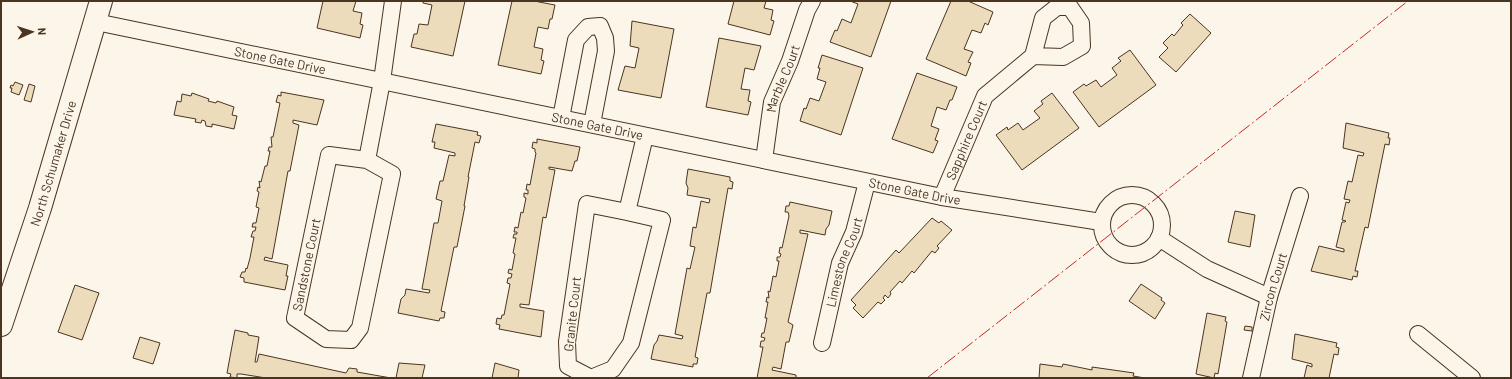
<svg xmlns="http://www.w3.org/2000/svg" width="1512" height="379" font-family="Barlow,sans-serif">
	<style>
		.building { fill: #ecdcbc; stroke: #4a3520 }
		.lines { fill: none; stroke-linecap: round; stroke-linejoin: round }
		.street-casing { stroke: #4a3520; stroke-width: 18 }
		.secondary-casing { stroke: #4a3520; stroke-width: 24 }
		.street { stroke: #fbf6e9; stroke-width: 16 }
		.secondary { stroke: #fbf6e9; stroke-width: 22 }
		.power { stroke: #c62828; stroke-width: 1; stroke-dasharray: 14 3 2 3; stroke-linecap: butt }
		.labels { text-anchor: middle; stroke-width: 3; stroke-linejoin: round; paint-order: stroke }
		.street-label { font-size: 13px; fill: #4a3520; stroke: #fbf6e9 }
	</style>
	<rect width="100%" height="100%" fill="#fbf6e9"/>
	<g class="building">
		<path d="M323 1H356L353 11 362 13 360 24 363 25 360 38 317 28Z"/>
		<path d="M423 1H465L453 56 411 47 414 34H417L419 24 428 25 432 5 423 3Z"/>
		<path d="M512 1H534L555 5 552 19H550L548 29 538 27 534 47 543 49 541 60 544 61 541 74 498 65Z"/>
		<path d="M734 1H766L764 8 773 10 771 20 774 21 770 35 728 24Z"/>
		<path d="M850 1H891L871 57 830 42 835 30 837 31 842 19 851 23 858 4Z"/>
		<path d="M951 1H968L993 12 988 25 985 23 981 33 972 30 964 49 973 52 968 62 971 63 966 76 926 59Z"/>
		<path d="M1190 14 1211 33 1176 72 1159 57 1168 48 1163 43 1172 34 1174 36 1183 25 1181 23Z"/>
		<path d="M632 21 674 29 661 98 618 90 625 66 635 68 639 48 630 46Z"/>
		<path d="M719 38 761 46 754 70 745 68 741 89 750 90 748 101 751 102 748 115 706 107Z"/>
		<path d="M1130 50 1156 85 1099 127 1073 92 1084 84 1086 86 1096 80 1101 87 1117 75 1112 68 1121 61 1118 58Z"/>
		<path d="M822 55 863 68 841 135 800 121 804 108 806 109 810 98 819 101 826 82 817 79 820 68H818Z"/>
		<path d="M917 73 957 87 952 100H950L946 110 937 107 931 126 939 129 935 140 938 141 933 153 892 139Z"/>
		<path d="M15 82 23 85 19 95 11 92 12 88H10L11 85 13 86Z"/>
		<path d="M29 84 35 86 31 102 24 100Z"/>
		<path d="M281 92 324 100 317 125 293 120V123L299 125 290 171H288L272 259 265 257 264 260 288 265 286 276H288L285 290 244 282V278L240 277 242 272H245L246 268 247 269 250 258 254 237H251L253 231H255L256 227H252L253 223H256L259 208 256 207 259 192 257 191 258 187 260 188 259 181 261 182 265 166H267L270 151H268L269 147H272L271 137H273L280 103 276 102 278 95 281 96Z"/>
		<path d="M192 93 209 99 208 101 216 103 217 101 234 107 232 115 237 116 234 129 212 124V127L206 126 205 121 202 120 201 123 195 122 196 119 174 115 177 101 181 102 182 94 191 96Z"/>
		<path d="M1052 93 1079 128 1022 170 996 135 1007 127 1008 130 1018 123 1023 130 1040 118 1034 111 1043 104 1041 101Z"/>
		<path d="M1346 123 1389 133 1388 138H1390L1389 145 1385 144 1368 228 1365 227 1355 271H1358L1357 277 1353 276 1352 280 1311 271 1319 246 1344 252V249L1336 247 1342 222H1345L1346 221 1342 220 1346 202 1349 203 1350 200 1344 199 1348 181 1352 182 1358 155 1363 156 1364 153 1343 148Z"/>
		<path d="M436 124 478 132 477 135 481 136 479 143 475 142 468 177H469L464 206H465L457 247H454L441 311 445 312 444 318H440L439 321 398 313 401 299 405 295 406 289 429 293 430 290 422 289 434 223H438L442 201 436 199 440 181H443L449 155 455 156V153L434 148 435 142H432Z"/>
		<path d="M537 139 580 147 577 161H575L572 171 549 167V169L555 170 546 218 543 217 529 305 520 304V307L544 311 541 337 499 329 500 325 496 324 497 318 501 319 502 315H504L510 284 507 283 508 278H511L512 274 508 273 509 269 512 270 515 254 513 253 516 238H513L514 234H517V232H514L515 227 518 228 521 212 523 213 526 198 524 197V193L528 194V190H526L527 184 530 185 536 153 535 152V149L532 148 533 142 537 143Z"/>
		<path d="M688 169 730 177V181L733 182 732 189 728 188 710 293H707L695 357 698 358 697 364H693V367L651 359 654 345 657 341 659 335 682 339 683 336 675 334 687 268 690 269 695 247 690 246 693 227 696 228 701 201 709 203 710 199 687 195 688 188 686 183Z"/>
		<path d="M790 202 832 211 829 225 826 229 825 235 800 230V233L808 234 788 322 793 325 789 342H786L781 369 773 367 772 370 796 375V378H757L763 347H760L761 341H764L765 338 761 337 762 333H764L767 318H765L768 302H766L767 297 769 298 768 291 770 292 773 276 776 277 779 261H777V257H780L781 254 779 253 780 247 782 248 789 216 788 212H785L786 206H789Z"/>
		<path d="M1235 211 1255 215 1250 247 1228 242Z"/>
		<path d="M932 218 939 223 941 221 952 230 937 246 939 248 935 253 932 251 914 273 912 271 902 283 900 281 890 292 891 294 888 298 885 295 883 298 885 300 881 304 878 302 863 318 853 308 856 305 851 300 896 250 899 253Z"/>
		<path d="M1141 284 1162 298 1161 300 1165 303 1155 319 1129 301Z"/>
		<path d="M75 285 99 293 82 340 58 332Z"/>
		<path d="M1207 313 1226 317 1225 321 1227 322 1218 374 1215 373 1214 378 1196 374Z"/>
		<path d="M1245 326 1252 327V331L1244 330Z"/>
		<path d="M235 330 248 333V335L259 337 255 362H257L259 354 346 373 349 368 357 369V372L391 378H266L241 374H237V378L230 377 231 374 227 373Z"/>
		<path d="M1295 334 1337 343 1336 347 1339 348 1338 355 1334 354 1329 378H1304L1307 365 1312 367V364L1292 359Z"/>
		<path d="M140 337 160 343 153 364 133 358Z"/>
		<path d="M399 363 425 365 422 378H396Z"/>
		<path d="M495 363 519 370 518 378H492Z"/>
		<path d="M1040 364 1062 367 1063 364 1092 370V367L1134 373 1133 376 1145 378H1039Z"/>
	</g>
	<g class="lines">
		<defs>
			<g id="street">
				<path id="s1" d="M96 22 942 197 1101 222"/>
				<path d="M561 118 576 40 588 27 600 26 605 38 606 51 592 124"/>
				<path id="s2" d="M367 160 392 174 360 328 351 340 326 339 295 318 329 155 367 160 382 81 393 1"/>
				<path id="s3" d="M764 160 772 102 790 61 807 10 812 1"/>
				<circle cx="1132" cy="225" r="30"/>
				<path id="s4" d="M942 197 985 96 1033 56 1043 18 1057 7H1070L1081 23 1082 46 1063 57 1033 56"/>
				<path d="M627 212 587 204 567 342 568 366 591 378 613 369 631 343 662 220 627 212 645 136"/>
				<path d="M1159 238 1207 269 1269 297"/>
				<path d="M1418 334 1472 378"/>
				<path id="s5" d="M822 343 840 263 854 232 867 182"/>
				<path id="s6" d="M1251 378 1269 297 1300 196"/>
			</g>
			<g id="secondary">
				<path id="s7" d="M1 325 40 208 101 1"/>
			</g>
		</defs>
		<use href="#street" class="street-casing"/>
		<use href="#secondary" class="secondary-casing"/>
		<use href="#street" class="street"/>
		<use href="#secondary" class="secondary"/>
		<path class="power" d="M927 378 1408 1"/>
	</g>
	<g class="labels">
		<g class="street-label">
			<text dy="5" stroke="none"><textPath href="#s1" startOffset="188">Stone Gate Drive</textPath></text>
			<text dy="5" stroke="none"><textPath href="#s3" startOffset="84">Marble Court</textPath></text>
			<text dy="5" stroke="none"><textPath href="#s1" startOffset="512">Stone Gate Drive</textPath></text>
			<text dy="5" stroke="none"><textPath href="#s4" startOffset="62">Sapphire Court</textPath></text>
			<text dy="5" stroke="none"><textPath href="#s7" startOffset="170">North Schumaker Drive</textPath></text>
			<text dy="5" stroke="none"><textPath href="#s1" startOffset="836">Stone Gate Drive</textPath></text>
			<text dy="5" stroke="none"><textPath href="#s5" startOffset="84">Limestone Court</textPath></text>
			<text dy="5" stroke="none"><textPath href="#s2" startOffset="318">Sandstone Court</textPath></text>
			<text dy="5" stroke="none"><textPath href="#s6" startOffset="94">Zircon Court</textPath></text>
			<text transform="translate(572 314) rotate(-84)" y="5">Granite Court</text>
		</g>
	</g>
	<rect width="1512" height="379" fill="none" stroke="#4a3520" stroke-width="4"/>
	<g transform="translate(32 32) rotate(87)" stroke="#fbf6e9" stroke-width="3" paint-order="stroke">
	<path d="M0-3L7 15L0 10L-7 15Z" fill="#4a3520"/>
	<text y="-6" font-size="11" font-weight="bold" text-anchor="middle" fill="#4a3520">N</text>
	</g>
</svg>
